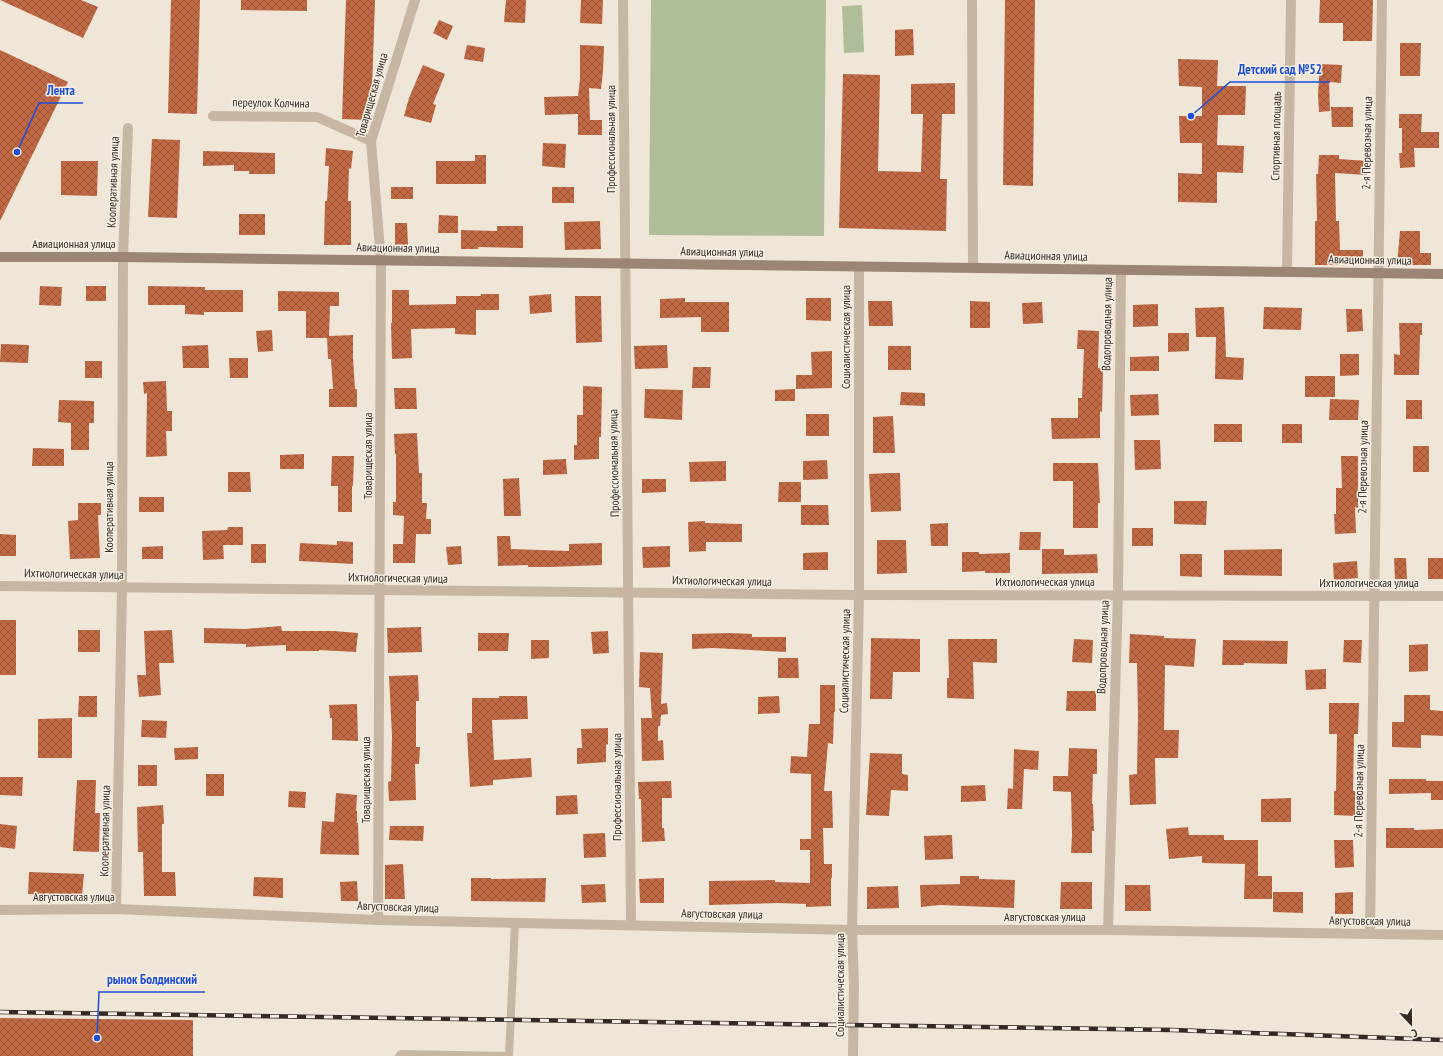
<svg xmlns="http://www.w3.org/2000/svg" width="1443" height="1056" font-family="'PT Sans Narrow',sans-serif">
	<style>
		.garden { fill: #afbe99 }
		.building { fill: url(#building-cross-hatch) }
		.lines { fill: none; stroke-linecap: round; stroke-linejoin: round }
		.service { stroke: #c7b6a4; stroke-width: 8 }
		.minor { stroke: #c7b6a4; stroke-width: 10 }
		.tertiary { stroke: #c7b6a4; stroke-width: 10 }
		.secondary { stroke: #9a8576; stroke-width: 10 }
		.rail-casing { stroke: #332a26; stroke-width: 4.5 }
		.rail { stroke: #f8f0e4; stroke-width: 3; stroke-dasharray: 9; stroke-linecap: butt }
		.labels { text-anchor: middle; stroke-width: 3; stroke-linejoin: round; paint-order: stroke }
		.street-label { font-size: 12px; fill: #332a26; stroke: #f8f0e4 }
		.leader { fill: none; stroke: #1d4ed8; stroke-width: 1.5 }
		.callout-dot { fill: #1d4ed8; stroke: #f8f0e4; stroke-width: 1.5 }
		.callout-label { font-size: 13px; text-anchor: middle; font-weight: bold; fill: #1d4ed8; stroke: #f8f0e4; stroke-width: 3; stroke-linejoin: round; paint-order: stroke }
	</style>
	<defs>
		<pattern id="building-cross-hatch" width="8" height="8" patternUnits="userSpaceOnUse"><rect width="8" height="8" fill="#c16944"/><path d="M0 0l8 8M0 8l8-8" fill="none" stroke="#9d5739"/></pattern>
	</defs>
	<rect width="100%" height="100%" fill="#f0e6d8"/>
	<g class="garden">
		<path d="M651 0H826L824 236 649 235Z"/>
		<path d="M862 5 864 52 844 53 842 6Z"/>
	</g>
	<g class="building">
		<path d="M0 0H81L98 7 83 38Z"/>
		<path d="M171 0H200L197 114 168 113Z"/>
		<path d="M241 0H307V11L241 10Z"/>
		<path d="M346 0H375L371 120 342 119Z"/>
		<path d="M506 0H526L525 23 504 22Z"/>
		<path d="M581 0H603L602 24 580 23Z"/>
		<path d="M1005 0H1035L1033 186 1003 185Z"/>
		<path d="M1320 0H1373L1372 41H1343V23H1319Z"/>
		<path d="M439 20 453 26 447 40 433 33Z"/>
		<path d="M913 29 914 55 895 56V30Z"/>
		<path d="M1400 43H1421L1420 76H1400Z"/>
		<path d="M467 45 485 48 483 62 464 59Z"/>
		<path d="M580 45 604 46 603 71 601 89 589 88 590 120H602V135H578V114L545 115 544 97 578 96 580 79Z"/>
		<path d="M0 50 68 82 0 221Z"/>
		<path d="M1178 59 1218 60 1217 86H1246L1245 115H1218L1217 145 1244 146 1243 173 1217 172V203L1178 202V173L1202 174V143H1180L1179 116H1202V87L1179 86Z"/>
		<path d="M1320 64 1342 65 1341 83 1329 82 1330 111 1319 112 1318 94Z"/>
		<path d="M423 65 445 74 433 104 436 105 431 123 404 116 409 98Z"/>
		<path d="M843 74 880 75 878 171 921 172 923 114H911V84L955 83V114H942L940 179H947L946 231 839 228Z"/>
		<path d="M1331 107H1353V127H1332Z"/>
		<path d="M1399 114H1422L1421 132H1439V148H1414L1415 167 1400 168 1399 153H1402V128H1399Z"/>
		<path d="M152 139 180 140 177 218 148 217Z"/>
		<path d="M543 143 566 144 565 168 542 166Z"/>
		<path d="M326 148 353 151 351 169 349 168 348 201H351V245H324L325 201H327L329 166H325Z"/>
		<path d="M203 151 275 153V174H249V171H234V165L203 166Z"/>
		<path d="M475 155H486V184H436V161H475Z"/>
		<path d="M1319 155H1339V159L1368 161 1367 175 1335 173 1336 221H1339L1340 250H1363V263H1340V265H1315V221H1317L1316 174H1318Z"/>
		<path d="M61 161H98L97 196 61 195Z"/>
		<rect x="391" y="187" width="22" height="12"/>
		<rect x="552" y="187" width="22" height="16"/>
		<rect x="239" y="214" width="26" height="21"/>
		<path d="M439 215 458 216V233H438Z"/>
		<path d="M600 221 601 249 565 250 564 222Z"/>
		<path d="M395 223H407L408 245 395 246Z"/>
		<path d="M497 226H523V248L478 247V249H461V230L497 231Z"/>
		<path d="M1400 231H1420V253H1431V265H1397Z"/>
		<path d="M40 286 62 287 61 306 39 305Z"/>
		<rect x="86" y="286" width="20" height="15"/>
		<path d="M148 286 205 287V290H243V312H204V315L185 314V305H148Z"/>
		<path d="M392 290H409V305L456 304V296H481V294H499V310H476V335L455 334V328L411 329 412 358 392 359 391 323H392Z"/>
		<path d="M278 291 339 292V306H330L329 336 353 335V358L355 389H357V407H329V389H333L331 359H328L327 338H306V311H278Z"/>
		<path d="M551 294 552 312 530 314 529 296Z"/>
		<path d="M575 296H601L602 342 576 343Z"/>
		<path d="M685 298V302H729V332H701V317L660 318V299Z"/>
		<path d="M806 298H831V321L806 320Z"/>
		<path d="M868 301H892L893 326H869Z"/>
		<path d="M970 301 990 302V328H970Z"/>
		<path d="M1042 302 1043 323 1023 324 1022 303Z"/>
		<path d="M1158 304V326L1133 327V305Z"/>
		<path d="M1224 307 1226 357 1244 358 1243 380 1215 379 1216 337H1196L1195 308Z"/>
		<path d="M1264 307 1302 308 1301 330 1263 329Z"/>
		<path d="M1346 309H1362L1363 331 1347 332Z"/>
		<path d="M1399 323H1422V335H1420L1419 375H1394V354L1400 355Z"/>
		<path d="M272 330 273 351 258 352 256 331Z"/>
		<path d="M1078 330 1099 331 1098 368 1103 369 1102 412 1100 411V438L1052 439 1051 418H1078V398H1082L1084 349H1077Z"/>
		<path d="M1168 333H1189V351L1168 352Z"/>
		<path d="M1 344 29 345 28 363 0 362Z"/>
		<path d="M208 345 209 368H183L182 346Z"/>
		<path d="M667 345 668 368 635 369 634 346Z"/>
		<rect x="888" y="346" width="23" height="24"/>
		<path d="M832 351V388L796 389V375H812L811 352Z"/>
		<path d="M1340 354H1359V375L1340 376Z"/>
		<path d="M1159 356V371H1130V357Z"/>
		<path d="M229 358H248V378H230Z"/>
		<rect x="85" y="361" width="17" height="17"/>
		<path d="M693 367H711L710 388H692Z"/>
		<rect x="1305" y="376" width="30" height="21"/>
		<path d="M166 381 167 411H172V431H166L167 456 146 457 147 393 144 394 143 382Z"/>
		<path d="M583 386 602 387 601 437H599V459L574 460V445H577V415H583Z"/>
		<path d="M394 388H416L417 409H395Z"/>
		<path d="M645 389 683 390 682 420 644 418Z"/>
		<path d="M795 389V401H775V390Z"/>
		<path d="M901 392 925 393V406L900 405Z"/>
		<path d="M1158 394 1159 415 1131 416 1130 395Z"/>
		<path d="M1330 399 1359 400 1358 420H1329Z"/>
		<path d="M59 400 94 401V423H89V450H71V423L58 422Z"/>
		<rect x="1406" y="400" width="16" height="19"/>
		<rect x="806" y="414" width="23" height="22"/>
		<path d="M893 416 895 453H873V417Z"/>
		<rect x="1214" y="424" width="28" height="18"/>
		<rect x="1282" y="424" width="20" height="19"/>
		<path d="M417 433 419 473H422V503H427L426 519H431V534H416L415 563H393V544H403L404 516 393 515V502H396V454H395L394 434Z"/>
		<path d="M1134 440H1160L1161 469 1135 470Z"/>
		<rect x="1413" y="446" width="16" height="26"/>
		<path d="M33 448 64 449V466H32Z"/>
		<path d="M304 454V469H280V455Z"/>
		<path d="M332 456H354L353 486H352V512H338V486H331Z"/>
		<path d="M1341 456H1358V508L1355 507 1356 533 1335 534 1334 514H1336V488H1342Z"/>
		<path d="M566 459 567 474 543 475V460Z"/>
		<path d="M827 460 828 479 803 480V461Z"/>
		<path d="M726 461V481L690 482 689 462Z"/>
		<path d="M1053 463H1098L1100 503H1098V528H1073V481H1053Z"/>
		<path d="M228 472H250L251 492H228Z"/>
		<path d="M889 473H900L901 511 871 512 869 474Z"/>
		<path d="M519 478 521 516H504L503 479Z"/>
		<path d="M642 479H666V492L642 493Z"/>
		<path d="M779 482H801V502H778Z"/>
		<rect x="139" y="497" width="25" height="15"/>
		<path d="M1174 501H1207L1206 525 1174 524Z"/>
		<path d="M78 503H101V515H98L100 558 70 559 68 521 78 520Z"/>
		<path d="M801 505H828L829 525H801Z"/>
		<path d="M705 521V523L742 524V542H706V551L689 552 688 522Z"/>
		<path d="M948 523V546H931L930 524Z"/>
		<path d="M228 527H243V545H223L224 559 203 560 202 531 227 530Z"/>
		<rect x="1132" y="528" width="21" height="18"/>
		<path d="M1020 532H1041L1040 550H1019Z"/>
		<path d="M0 534 16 535V556H0Z"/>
		<path d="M497 536H510L511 549 569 551V544L602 543V565L551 567H528V565L498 566Z"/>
		<path d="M877 540H906L907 573 877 574Z"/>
		<path d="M337 541 353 542V564L299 561 300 543 337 545Z"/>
		<rect x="251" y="544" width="15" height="19"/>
		<path d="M163 546V559H142V547Z"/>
		<path d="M461 546 462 564 448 565 446 547Z"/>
		<path d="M670 546V567L643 568 642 547Z"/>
		<path d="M1042 549H1064V555L1097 554 1098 573 1042 574Z"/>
		<path d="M1282 549V576L1224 575V550Z"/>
		<path d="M828 552V570H803V553Z"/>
		<path d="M962 552H979V554L1010 553V573H985V571L962 572Z"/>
		<path d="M1180 554H1202V577L1180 576Z"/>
		<path d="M1394 558H1406L1407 579H1395Z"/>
		<rect x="1428" y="558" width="15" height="21"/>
		<path d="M1357 561 1358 578 1334 580 1333 563Z"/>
		<rect x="0" y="620" width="16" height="55"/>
		<path d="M281 626 282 631H334L358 633 356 652 319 650V651H286V645L246 647V644L204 643V628L245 629Z"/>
		<path d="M421 627 422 652 388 653 387 628Z"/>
		<rect x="78" y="630" width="22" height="22"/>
		<path d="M172 630 174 663H159L161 695 139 697 137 675H146L144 631Z"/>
		<path d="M608 631 609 653 593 654 591 632Z"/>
		<path d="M478 633H509L508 651H478Z"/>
		<path d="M730 633 752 634V637H786V652L713 648 692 649V634Z"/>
		<path d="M1130 634 1164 636V638L1196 639 1194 667 1165 665 1164 730H1179L1178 758H1155L1156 804 1130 805 1129 775 1137 774 1138 716 1137 663H1129Z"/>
		<path d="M871 638 920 639V672H893L892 699H870Z"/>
		<path d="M948 639H997V663L973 662 974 699 947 698V678H949Z"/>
		<path d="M1074 639 1093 640 1092 663 1072 662Z"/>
		<path d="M531 640H549V658L531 659Z"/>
		<path d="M1223 640 1288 641 1287 664 1244 663V665H1222Z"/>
		<path d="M1344 640H1362L1361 663 1343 662Z"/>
		<path d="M1428 644V671L1409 672V645Z"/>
		<path d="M640 652 663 653 661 704 667 703 668 714 661 715 660 726H658V741L663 740 664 760 642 761 641 718H652L650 688 639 687Z"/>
		<path d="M778 658H798L799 678H778Z"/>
		<path d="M1326 669V689L1306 690 1305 670Z"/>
		<path d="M418 675 419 701H416V747H420L419 764H415L416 800 389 801 388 782 391 781 392 736 389 676Z"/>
		<path d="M820 685H835V712H834L833 744 828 743 824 791H832L833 828H823L824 864H832V878H831V906L806 907V904L778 903 709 905V881L775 880V882L810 883V850H800V839H811V774L790 773 791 756 807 757 809 724H820Z"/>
		<path d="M1067 691H1096V711H1066Z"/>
		<path d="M1404 695H1430V710L1443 711V736L1421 735V748L1392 747V722H1404Z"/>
		<path d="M79 696H97V717H78Z"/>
		<path d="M499 696H527L528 719 492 720 494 760 531 758 532 777 493 780V785L470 787 467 733H472V698H499Z"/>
		<path d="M779 696 780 713 758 714V697Z"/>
		<path d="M1329 703H1359L1358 734H1354L1353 791H1355V816L1334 815V791H1336L1337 734H1329Z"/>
		<path d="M357 704 358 741 332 740V718H330L329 705Z"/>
		<path d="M72 718V758H38V719Z"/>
		<path d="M142 720 167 721 166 738 141 737Z"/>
		<path d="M608 728V744L606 745V762L577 764V748H582L581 729Z"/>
		<path d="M198 747V759L175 760 174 748Z"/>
		<path d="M1069 748 1097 749V774H1093L1092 804H1093L1094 831H1092V853H1071L1072 835 1071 792 1053 791V776H1068Z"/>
		<path d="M1014 749 1039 751 1038 770 1024 769 1022 809H1007L1008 788 1013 789Z"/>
		<path d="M870 753 902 754V774L908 775V791L891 790 889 816 866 815Z"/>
		<rect x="138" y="765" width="19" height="21"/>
		<rect x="206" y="774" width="18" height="22"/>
		<path d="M0 777H23L22 796 0 795Z"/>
		<path d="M1389 779H1426V781H1443V800H1431V793L1389 794Z"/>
		<path d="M77 780H96L95 813H100L99 852 73 851Z"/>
		<path d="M671 781 672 798H662V828H664L665 841 642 842 641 799H639L638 782Z"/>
		<path d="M985 785 986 801 961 802V786Z"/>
		<path d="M289 791 306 792 305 808 288 807Z"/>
		<path d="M336 793 357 795 356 811H357V823H358L359 855 320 854 322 821 334 822Z"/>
		<path d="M577 795 578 814 556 815V796Z"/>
		<path d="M1291 798V822H1261V799Z"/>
		<path d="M163 805 164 824H162V872H175L176 896H144L143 852H138L137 807Z"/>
		<path d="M0 824 17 826 15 849 0 847Z"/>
		<path d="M390 826H424L423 841 389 840Z"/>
		<path d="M1188 827 1189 835H1224V840H1258V876H1272V899H1244L1245 864 1202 863V856L1169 859 1166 829Z"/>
		<path d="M1386 828H1414V830L1443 829V848H1386Z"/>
		<path d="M605 833 606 857 584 858 583 834Z"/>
		<path d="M952 835 953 859 925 860 924 836Z"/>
		<path d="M1334 840H1353L1354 867 1335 868Z"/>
		<path d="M403 864 405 899H385V865Z"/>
		<path d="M29 872 84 874 82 896 28 894Z"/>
		<path d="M960 876H979V879L1015 880 1014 908 940 905 921 907 920 885 960 884Z"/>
		<path d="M254 877 283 878V898L253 896Z"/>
		<path d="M471 878H491V879L546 878 545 902 471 901Z"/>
		<path d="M664 878V903H640L639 879Z"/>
		<path d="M357 881 358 901H341L340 882Z"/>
		<path d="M1061 882H1092V909H1060Z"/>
		<path d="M605 884 606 902 582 903 581 885Z"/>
		<path d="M1125 885H1150L1151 911H1125Z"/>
		<path d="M898 886 899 908 867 909V887Z"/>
		<path d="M1273 892H1303V913L1273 912Z"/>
		<path d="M1353 892V914H1335V893Z"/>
		<path d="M0 1018 193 1020V1056H0Z"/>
	</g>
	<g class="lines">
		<path class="service" d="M399 1056 401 1054 509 1056 515 923"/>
		<g class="minor">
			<path d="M623 0 631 925"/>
			<path d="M972 0 973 268"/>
			<path d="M213 116 317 117 371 141"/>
			<path d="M1287 272 1291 0"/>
			<path d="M0 586 859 595 1443 596"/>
			<path d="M116 909 122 588 123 257 128 128"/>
			<path d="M378 920 381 261 371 141 415 0"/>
			<path d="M1108 930 1118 595 1121 270"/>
			<path d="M853 1056 854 984 852 930 859 595V267"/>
		</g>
		<g class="tertiary">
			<path d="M0 910 116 909 378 920 852 930H1108L1443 935"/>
			<path d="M1370 934 1382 0"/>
		</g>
		<path class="secondary" d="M0 257H123L1443 274"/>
		<defs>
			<path id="rail" d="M0 1012 1173 1030 1443 1040"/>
		</defs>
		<use href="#rail" class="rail-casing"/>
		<use href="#rail" class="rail"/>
	</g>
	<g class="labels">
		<g class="street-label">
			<text transform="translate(372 95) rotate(-74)" y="4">Товарищеская улица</text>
			<text transform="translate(271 103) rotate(1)" y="4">переулок Колчина</text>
			<text transform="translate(1276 136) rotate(-89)" y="4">Спортивная площадь</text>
			<text transform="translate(611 139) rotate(-90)" y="4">Профессиональная улица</text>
			<text transform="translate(1367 143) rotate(-89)" y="4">2-я Перевозная улица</text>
			<text transform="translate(113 182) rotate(-88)" y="4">Кооперативная улица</text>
			<text x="74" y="248">Авиационная улица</text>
			<text transform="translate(398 248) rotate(1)" y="4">Авиационная улица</text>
			<text transform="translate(722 252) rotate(1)" y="4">Авиационная улица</text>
			<text transform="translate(1046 256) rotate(1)" y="4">Авиационная улица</text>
			<text transform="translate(1370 260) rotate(1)" y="4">Авиационная улица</text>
			<text transform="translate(1107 324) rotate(-89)" y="4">Водопроводная улица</text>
			<text transform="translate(846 337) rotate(-90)" y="4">Социалистическая улица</text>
			<text transform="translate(368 456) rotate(-90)" y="4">Товарищеская улица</text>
			<text transform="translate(614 463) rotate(-91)" y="4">Профессиональная улица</text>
			<text transform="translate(1363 467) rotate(-89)" y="4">2-я Перевозная улица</text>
			<text transform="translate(109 507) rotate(-90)" y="4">Кооперативная улица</text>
			<text transform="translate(74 574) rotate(1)" y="4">Ихтиологическая улица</text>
			<text transform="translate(398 578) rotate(1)" y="4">Ихтиологическая улица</text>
			<text transform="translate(722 581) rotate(1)" y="4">Ихтиологическая улица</text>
			<text x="1045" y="586">Ихтиологическая улица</text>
			<text x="1369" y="587">Ихтиологическая улица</text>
			<text transform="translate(1103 647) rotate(-88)" y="4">Водопроводная улица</text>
			<text transform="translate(845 661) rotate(-89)" y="4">Социалистическая улица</text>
			<text transform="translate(366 780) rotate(-90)" y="4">Товарищеская улица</text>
			<text transform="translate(617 787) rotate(-90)" y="4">Профессиональная улица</text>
			<text transform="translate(1359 791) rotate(-89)" y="4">2-я Перевозная улица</text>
			<text transform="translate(105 831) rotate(-89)" y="4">Кооперативная улица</text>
			<text x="74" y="901">Августовская улица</text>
			<text transform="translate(398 907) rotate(2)" y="4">Августовская улица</text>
			<text transform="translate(722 914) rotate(1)" y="4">Августовская улица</text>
			<text x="1045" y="921">Августовская улица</text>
			<text transform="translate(1370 921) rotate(1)" y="4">Августовская улица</text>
			<text transform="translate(840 985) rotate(-90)" y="4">Социалистическая улица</text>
		</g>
	</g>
	<path class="leader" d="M1191 116L1230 82H1330M17 152L39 103H83M97 1038L99 992H205"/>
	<g class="callout-dot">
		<circle cx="1191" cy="116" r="4"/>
		<circle cx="17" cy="152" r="4"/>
		<circle cx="97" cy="1038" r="4"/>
	</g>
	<g class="callout-label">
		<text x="1280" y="74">Детский сад №52</text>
		<text x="61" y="95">Лента</text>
		<text x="152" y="984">рынок Болдинский</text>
	</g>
	<g transform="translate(1411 1024) rotate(158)" stroke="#f8f0e4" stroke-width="3" paint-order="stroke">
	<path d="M0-3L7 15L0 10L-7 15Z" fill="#332a26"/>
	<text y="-6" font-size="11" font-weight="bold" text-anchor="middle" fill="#332a26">С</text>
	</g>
</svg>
